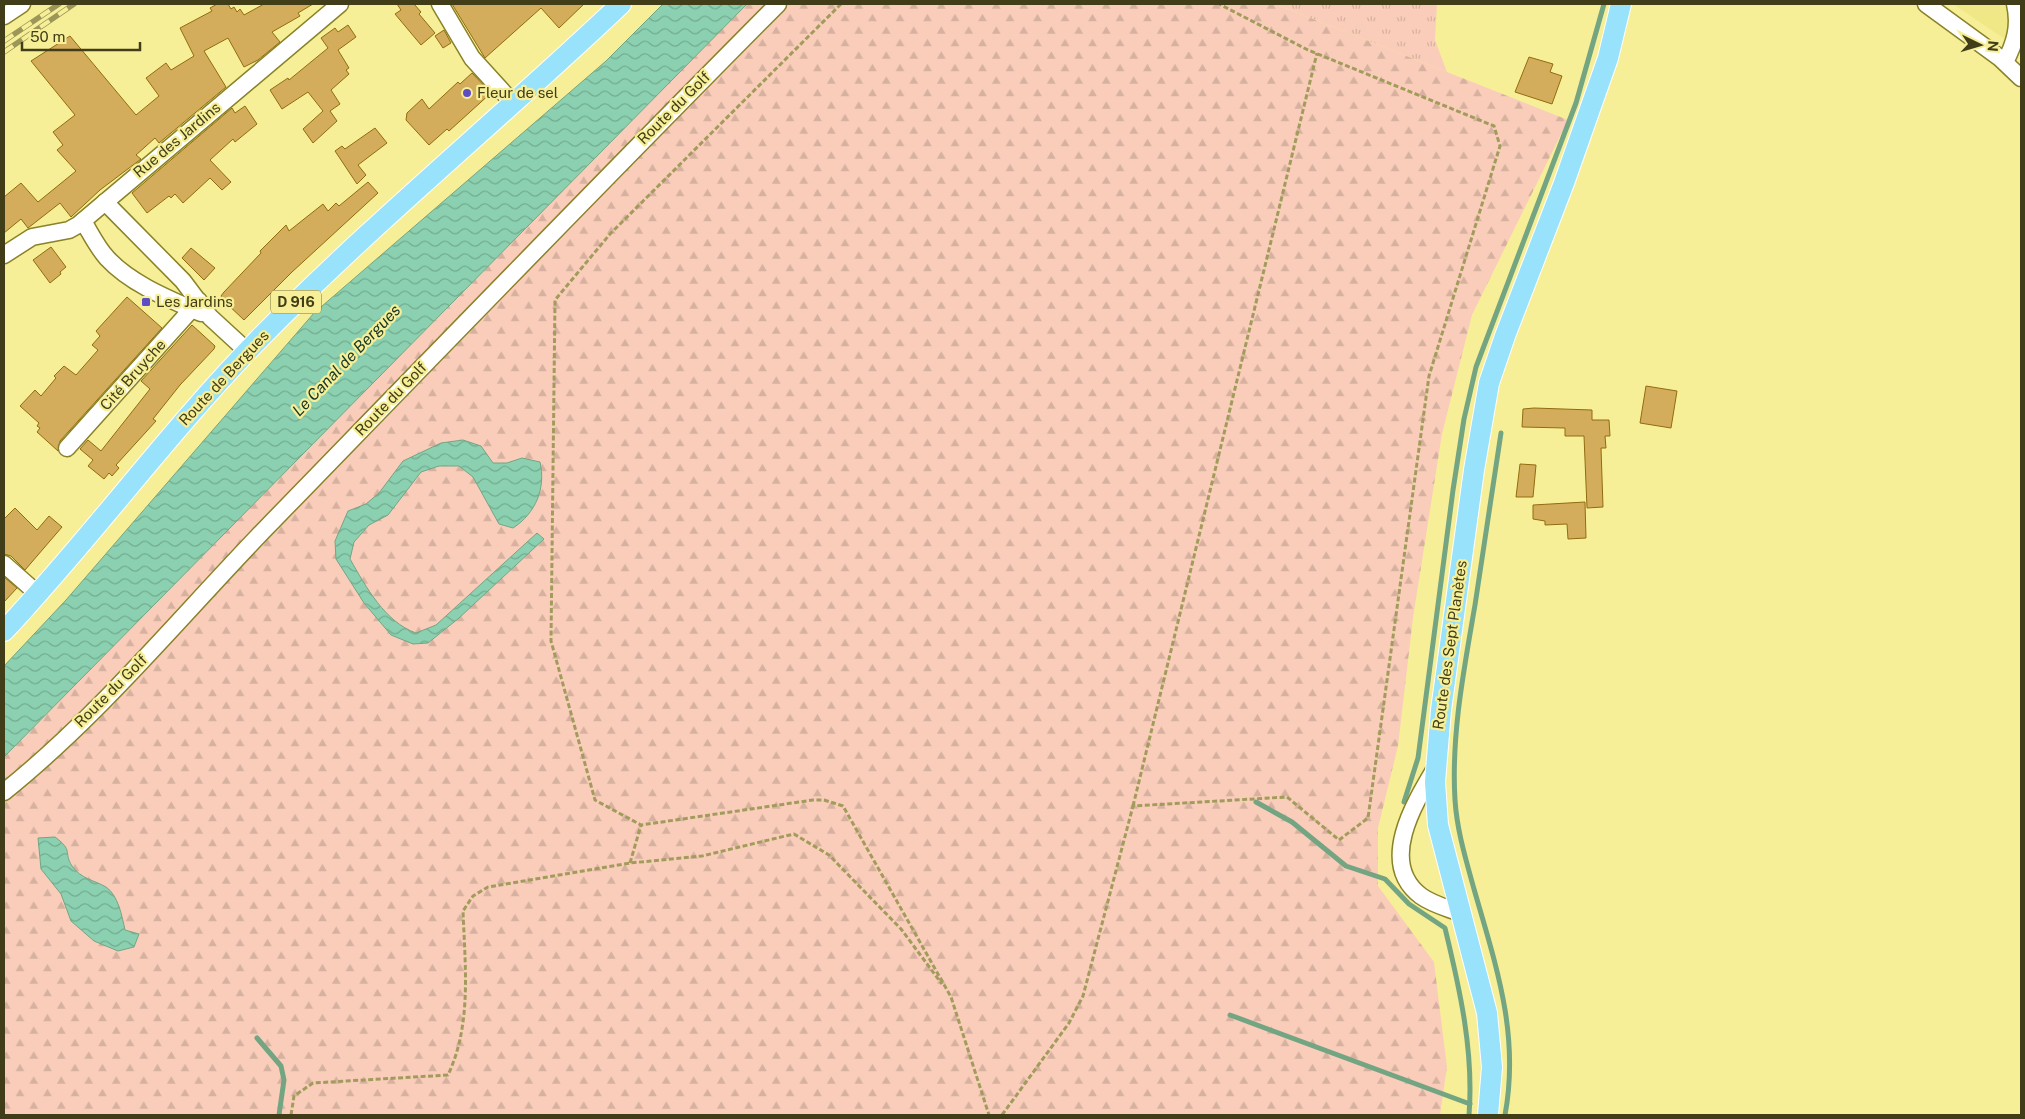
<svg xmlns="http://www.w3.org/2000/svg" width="2025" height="1119" font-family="'Public Sans',sans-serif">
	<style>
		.built { fill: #f0e786 }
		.grass { fill: url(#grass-tufts) }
		.forest { fill: url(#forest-firs) }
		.water { fill: url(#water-waves); stroke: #74a583 }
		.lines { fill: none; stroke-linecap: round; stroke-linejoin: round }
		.stream { stroke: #74a583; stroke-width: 5 }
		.building { fill: #d3ad5b; stroke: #916c0e }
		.minor-casing { stroke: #898227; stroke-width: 19 }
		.major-casing { stroke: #fff; stroke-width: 22 }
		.path { stroke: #a29c5c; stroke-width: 3; stroke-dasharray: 5 2.5; stroke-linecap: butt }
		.minor { stroke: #fff; stroke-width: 16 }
		.major { stroke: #98e2fb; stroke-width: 20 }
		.rail-casing { stroke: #9c9758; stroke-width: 5.5 }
		.rail { stroke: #f7ef97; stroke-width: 4; stroke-dasharray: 11; stroke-linecap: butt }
		.poi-dot { fill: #5d4cc4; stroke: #f7ef97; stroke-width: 2 }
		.labels { text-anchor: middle; stroke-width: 4.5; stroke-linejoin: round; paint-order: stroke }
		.shield { fill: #f7ef97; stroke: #77723e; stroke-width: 1 }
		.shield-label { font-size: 14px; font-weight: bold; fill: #403d18 }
		.poi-label { font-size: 15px; fill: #403d18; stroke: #f7ef97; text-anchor: start }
		.street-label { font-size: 15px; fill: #403d18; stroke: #f7ef97 }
		.water-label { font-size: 16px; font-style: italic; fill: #153628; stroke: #f7ef97 }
	</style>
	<defs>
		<pattern id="grass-tufts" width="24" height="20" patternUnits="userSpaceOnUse" patternTransform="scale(1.25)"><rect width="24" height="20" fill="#facdba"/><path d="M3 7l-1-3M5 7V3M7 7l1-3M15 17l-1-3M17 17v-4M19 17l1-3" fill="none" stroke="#d7b19f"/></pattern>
		<pattern id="forest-firs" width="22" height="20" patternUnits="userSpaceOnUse" patternTransform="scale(1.25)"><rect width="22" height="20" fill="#facdba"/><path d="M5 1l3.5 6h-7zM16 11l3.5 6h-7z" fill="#d7b19f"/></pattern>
		<pattern id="water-waves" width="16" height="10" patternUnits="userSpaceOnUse" patternTransform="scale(1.25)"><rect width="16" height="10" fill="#8bd1b1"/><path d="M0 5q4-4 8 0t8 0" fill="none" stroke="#73ab8f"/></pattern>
	</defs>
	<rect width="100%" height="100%" fill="#f7ef97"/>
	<path class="built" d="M1953 4H2021V50Z"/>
	<path class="grass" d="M1275 4H1437L1435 40 1447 72Z"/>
	<path class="forest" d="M747 4H1275L1568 120 1472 315 1442 434 1413 618 1398 746 1378 828V886L1434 962 1447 1067 1440 1115H4V757Z"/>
	<g class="water">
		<path d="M663 4H747L4 757V666L66 600 314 313 606 61Z"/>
		<path d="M463 440 481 446 493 463H507L522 458 540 462C546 488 536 513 513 528L499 524 473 477 459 466H439L421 472 388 515 369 525 354 542 350 559C366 587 385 622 416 633L436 625 537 533 544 539 459 618 428 643 413 644 391 635 364 603 336 559 335 541 348 511 366 504 379 493 403 461 441 443Z"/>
		<path d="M55 837C74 851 63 852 72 866 81 879 94 880 106 887 118 895 122 916 125 930L139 934 134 947 118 951 94 941 71 921 61 894 41 869 38 838Z"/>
	</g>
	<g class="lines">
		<g class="stream">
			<path d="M1501 433C1492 490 1484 548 1475 605 1464 669 1451 735 1455 800 1457 831 1466 860 1474 889 1496 966 1520 1034 1505 1115"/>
			<path d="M1256 802 1292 822 1346 866 1385 879 1409 904 1445 928C1460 990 1474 1052 1469 1115"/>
			<path d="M1404 802 1418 758 1453 490 1464 419 1476 367 1576 103 1604 4"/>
			<path d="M1230 1015 1470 1104"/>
			<path d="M257 1038 281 1066 284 1080 279 1115"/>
		</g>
	</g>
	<g class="building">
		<path d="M217 4H228L231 9 234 7 237 12 240 9 244 15 264 4H313L298 13 300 16 272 32 280 42 258 60 244 67 228 38 204 51 226 87 159 143 155 138 136 155 141 159 100 190 71 217 60 203 28 228 21 219 4 233V197L21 183 38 202 76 171 57 150 63 145 53 132 75 115 31 61 70 36 136 115 159 96 146 78 166 63 171 70 194 56 180 28 212 11 210 8Z"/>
		<path d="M397 4H414L421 12 419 14 435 33 421 45 395 14 401 10Z"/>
		<path d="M452 4H584L559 28 541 8 485 58Z"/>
		<path d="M348 25 356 37 338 50 349 68 346 70 349 74 331 90 340 104 330 111 337 121 313 143 303 129 323 111 308 92 282 109 270 90 288 78 289 80 328 48 321 38 335 28 338 32Z"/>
		<path d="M444 30 451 43 443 48 435 36Z"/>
		<path d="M1529 57 1553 64 1550 72 1562 76 1552 104 1515 92Z"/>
		<path d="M472 73 491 93 449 131 447 129 429 145 406 120 407 113 422 99 429 109 458 82 460 84Z"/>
		<path d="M245 106 257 124 235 142 233 139 210 160 231 182 222 190 210 178 183 203 175 194 171 198 169 196 147 213 132 193 232 108 235 113Z"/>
		<path d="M375 128 387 143 358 165 366 175 357 184 335 151 342 146 345 149Z"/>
		<path d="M368 182 378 193 292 272 244 320 226 303 221 296 224 292 261 253 260 251 286 225 289 231 323 204 328 211 336 203 339 206Z"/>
		<path d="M51 247 66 267 60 272 61 274 50 283 33 260Z"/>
		<path d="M191 248 215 268 204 280 182 258Z"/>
		<path d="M127 297 162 328 60 441 58 451 37 432 40 428 37 426 39 423 20 406 35 390 41 396 56 378 54 376 64 366 76 375 98 350 92 345 100 336 96 331Z"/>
		<path d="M192 325 215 346 214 349 180 385 153 419 156 421 116 465 119 468 112 476 109 473 104 479 88 466 93 460 80 449 88 440 101 451 150 389 141 381Z"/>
		<path d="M1646 386 1677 391 1671 428 1640 423Z"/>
		<path d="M1534 408 1592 410V420H1609L1610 436H1605L1606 448H1601L1603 507 1587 508 1584 436H1565V428L1522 427 1523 409Z"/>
		<path d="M1520 464 1536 465 1533 497H1516Z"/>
		<path d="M1585 502 1586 538 1568 539 1567 524 1545 525V521L1533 519V505Z"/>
		<path d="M15 508 37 530 49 516 62 527 25 570 11 556 4 554V519Z"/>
		<path d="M4 577 17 588 4 602Z"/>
	</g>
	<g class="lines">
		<defs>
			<g id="minor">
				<path d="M440 4 472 58 513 103"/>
				<path d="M1926 4 2000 58 2021 78"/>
				<path d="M4 16 22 4"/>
				<path d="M2005 62C2015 43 2020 26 2015 4"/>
				<path d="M105 202 183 281 210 317 247 351"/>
				<path d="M83 221C91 234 97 247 107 258 131 284 169 299 201 313"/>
				<path d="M4 255 32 237 69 230 78 225 340 4"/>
				<path d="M67 448 199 301"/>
				<path d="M4 564 38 594"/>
				<path d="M1436 767C1415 802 1377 863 1421 896 1432 904 1447 908 1460 913"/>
				<path d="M4 792C100 715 180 617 266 528 436 353 606 177 778 4"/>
			</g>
			<g id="major">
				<path d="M4 631C93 536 169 431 260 338 375 221 502 117 621 4"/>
				<path d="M1488 1115 1492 1067 1487 1013 1438 825 1435 782 1441 710 1474 470 1489 383 1505 336 1564 183 1608 58 1621 4"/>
			</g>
		</defs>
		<use href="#minor" class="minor-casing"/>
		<use href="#major" class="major-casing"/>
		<g class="path">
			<path d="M841 4 610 234 555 300 551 641 595 800 641 825 813 800H824L843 806 951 997 989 1115"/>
			<path d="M1133 806 1317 53"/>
			<path d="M630 863 641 825"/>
			<path d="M291 1115 294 1096 313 1083 448 1075C472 1024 465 966 463 911L473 896 488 887 630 863 702 856 794 834 829 855 901 929 942 984"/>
			<path d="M1002 1115 1069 1023 1083 996 1133 806 1287 797 1339 840 1368 818 1429 376 1500 146 1494 126 1308 50 1219 4"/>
		</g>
		<use href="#minor" class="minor"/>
		<use href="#major" class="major"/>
		<defs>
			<g id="rail">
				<path d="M4 41 59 4"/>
				<path d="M4 52 74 4"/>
			</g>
		</defs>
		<use href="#rail" class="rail-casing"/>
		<use href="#rail" class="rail"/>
	</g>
	<g class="poi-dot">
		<circle cx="467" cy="93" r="5"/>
		<rect x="141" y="297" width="10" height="10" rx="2.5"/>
	</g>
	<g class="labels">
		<rect class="shield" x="271" y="290.5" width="50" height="23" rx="4"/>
		<g class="shield-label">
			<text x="296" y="307">D 916</text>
		</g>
		<g class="poi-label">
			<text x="477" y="98">Fleur de sel</text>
			<text x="156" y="307">Les Jardins</text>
		</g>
		<g class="street-label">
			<text transform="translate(674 108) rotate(-45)" y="5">Route du Golf</text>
			<text transform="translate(177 140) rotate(-40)" y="5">Rue des Jardins</text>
			<text transform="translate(133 375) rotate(-48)" y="5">Cité Bruyche</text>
			<text transform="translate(224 378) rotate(-47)" y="5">Route de Bergues</text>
			<text transform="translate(391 399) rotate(-46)" y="5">Route du Golf</text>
			<text transform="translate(1450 645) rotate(-82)" y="5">Route des Sept Planètes</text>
			<text transform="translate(111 691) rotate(-45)" y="5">Route du Golf</text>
		</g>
		<g class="water-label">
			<text transform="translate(346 360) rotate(-46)" y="6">Le Canal de Bergues</text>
		</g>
	</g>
	<rect width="2025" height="1119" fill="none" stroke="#403d18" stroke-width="10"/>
	<g transform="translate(1980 45) rotate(95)" stroke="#f7ef97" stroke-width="4" paint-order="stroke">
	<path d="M0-4L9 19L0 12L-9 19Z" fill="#403d18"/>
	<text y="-8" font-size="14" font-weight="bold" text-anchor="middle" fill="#403d18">N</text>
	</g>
	<path d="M22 42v8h118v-8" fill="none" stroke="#403d18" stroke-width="2.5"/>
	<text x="30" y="42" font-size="15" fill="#403d18" stroke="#f7ef97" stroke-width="4" paint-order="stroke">50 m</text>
</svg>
